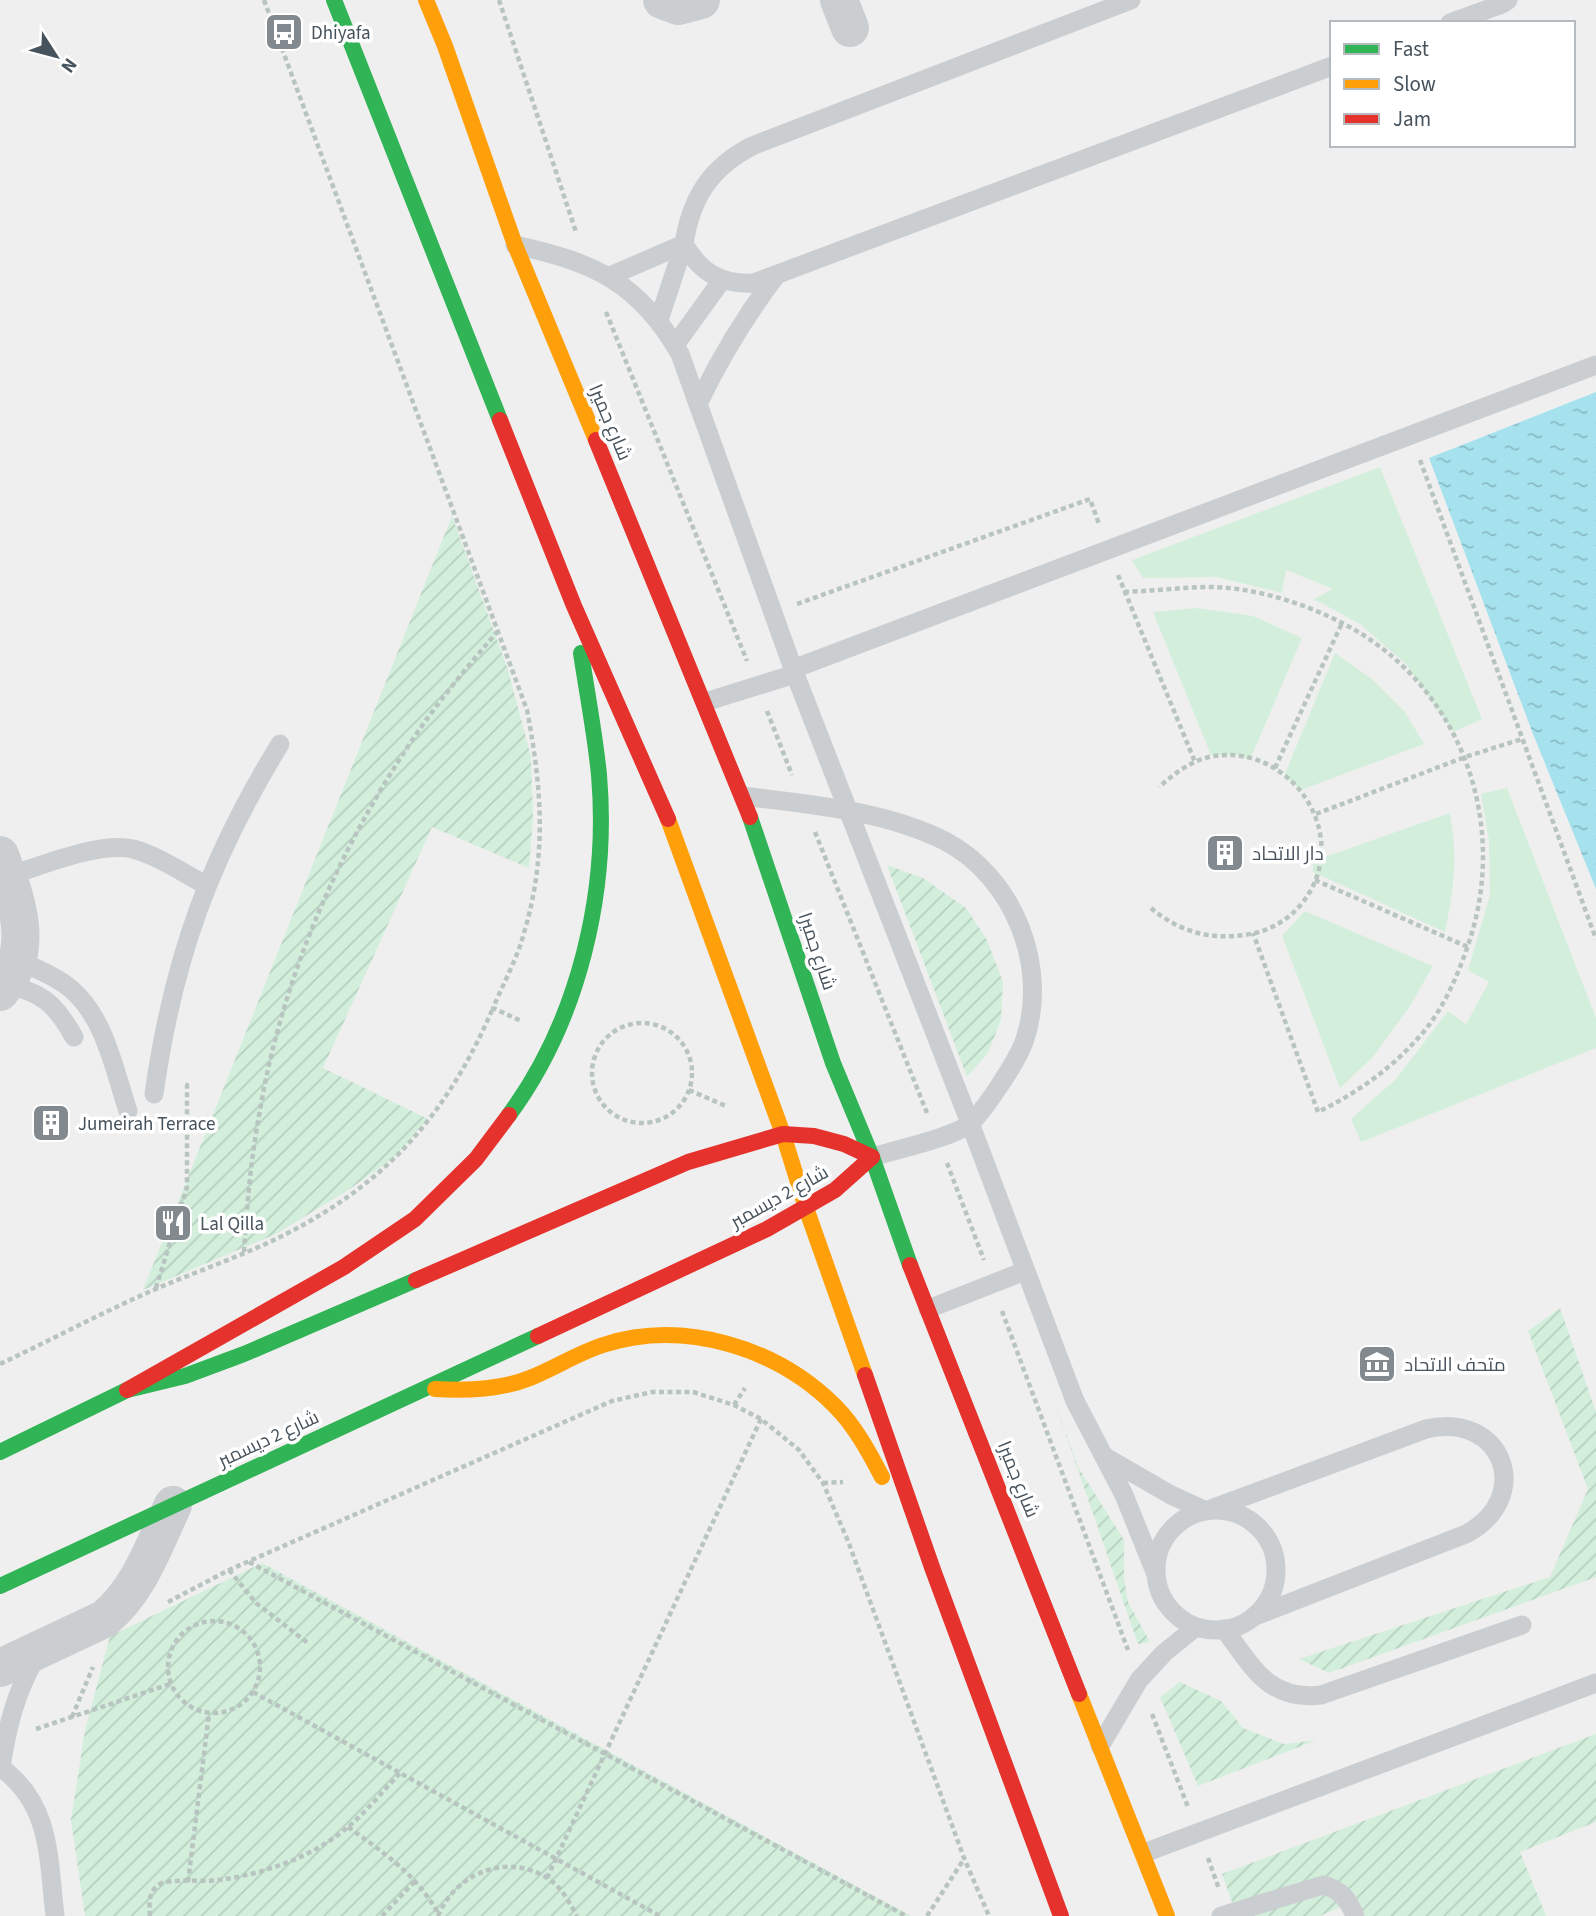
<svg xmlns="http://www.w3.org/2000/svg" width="1596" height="1916" font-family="'Source Sans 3',Cairo,sans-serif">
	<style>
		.grass { fill: #d3efdc }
		.garden { fill: url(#garden-furrows) }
		.water { fill: url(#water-ripples) }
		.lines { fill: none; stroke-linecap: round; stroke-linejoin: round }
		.path { stroke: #b8c4c0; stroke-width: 4.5; stroke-dasharray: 5 3.5; stroke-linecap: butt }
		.lane { stroke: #cbced0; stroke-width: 19 }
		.street { stroke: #cbced0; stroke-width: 38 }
		.fast { stroke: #30b455; stroke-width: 16 }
		.slow { stroke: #ff9f0a; stroke-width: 16 }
		.jam { stroke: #e5322d; stroke-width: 16 }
		.labels { text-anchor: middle; stroke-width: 7; stroke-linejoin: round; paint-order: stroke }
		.poi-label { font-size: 19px; fill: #46525c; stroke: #fff; text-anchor: start }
		.street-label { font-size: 19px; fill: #46525c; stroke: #fff }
	</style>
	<defs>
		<pattern id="garden-furrows" width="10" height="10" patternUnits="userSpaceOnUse" patternTransform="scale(1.75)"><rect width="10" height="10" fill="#d3efdc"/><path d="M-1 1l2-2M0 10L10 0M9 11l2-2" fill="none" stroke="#b6cfbf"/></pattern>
		<pattern id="water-ripples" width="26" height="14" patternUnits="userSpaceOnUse" patternTransform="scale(1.75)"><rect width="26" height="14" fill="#a6e2ee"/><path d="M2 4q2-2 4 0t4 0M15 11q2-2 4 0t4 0" fill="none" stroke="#89bac4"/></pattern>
	</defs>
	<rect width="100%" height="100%" fill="#f0efef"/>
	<g class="grass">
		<path d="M1380 467 1482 719 1453 732 1406 664 1360 624 1314 599 1333 589 1286 570 1282 593 1216 577 1143 578 1132 560Z"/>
		<path d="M1196 608 1253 616 1302 638 1250 760 1237 755H1211L1153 612Z"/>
		<path d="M1335 653 1372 679 1405 712 1424 744 1301 790 1284 776Z"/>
		<path d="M1507 788 1596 1018V1048L1361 1142 1351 1119 1396 1079 1448 1011 1466 1024 1489 982 1468 970 1490 895 1489 841 1481 794Z"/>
		<path d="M1450 813C1458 859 1454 887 1445 932L1313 872V861Z"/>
		<path d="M1305 911 1433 966 1410 1006 1373 1057 1340 1088 1282 936Z"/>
	</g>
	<g class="garden">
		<path d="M452 516 508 670 531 757 533 818 529 868 432 827 323 1068 428 1119 396 1156 347 1191 276 1234 143 1290Z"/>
		<path d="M887 865 923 878 966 908 987 940 1003 982 1001 1020 988 1053 967 1077Z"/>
		<path d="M1560 1308 1596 1412V1577L1329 1673 1299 1659 1550 1577 1588 1489 1528 1331Z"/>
		<path d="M1050 1389 1078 1467 1124 1540V1577L1128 1602 1150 1642 1138 1644Z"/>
		<path d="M262 1563 911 1916H85L71 1820 85 1730 110 1636Z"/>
		<path d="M1180 1682 1221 1701 1243 1728 1284 1744 1317 1740 1198 1786 1160 1697Z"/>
		<path d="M1596 1734V1822L1520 1852 1546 1916H1358L1352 1902 1320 1916H1237L1222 1874Z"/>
	</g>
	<path class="water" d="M1596 392V889L1533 734 1429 458Z"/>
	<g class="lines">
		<g class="path">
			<path d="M264 0 527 710C542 789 547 855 524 933 517 959 503 984 493 1008L521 1021"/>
			<path d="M499 0 576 232"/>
			<path d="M606 312 747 661"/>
			<path d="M1420 460 1596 939"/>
			<path d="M1118 575 1195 762"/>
			<path d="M1124 592C1151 591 1177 588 1204 587 1251 586 1305 603 1346 625 1462 687 1511 825 1467 948 1456 980 1442 1011 1420 1036 1391 1069 1357 1093 1318 1112L1253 933"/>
			<path d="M797 604 1090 499 1099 524"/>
			<path d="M767 711 792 775"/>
			<path d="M1275 768 1342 623"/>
			<path d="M1316 814 1465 757 1522 739"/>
			<path d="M815 832 927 1113"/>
			<path d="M1315 880 1468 947"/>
			<path d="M1151 908C1178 931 1209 940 1244 935 1268 932 1288 921 1303 902 1355 835 1289 740 1209 757 1189 762 1174 774 1159 787"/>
			<circle cx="642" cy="1073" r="50"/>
			<path d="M689 1090 726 1106"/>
			<path d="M947 1163 984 1260"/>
			<path d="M244 1252C247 1204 251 1157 260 1110 283 976 339 848 415 736 440 699 469 665 497 632"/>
			<path d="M156 1288 187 1187V1085L183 1086"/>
			<path d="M1002 1311 1128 1650"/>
			<path d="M0 1364C53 1339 105 1311 158 1288 200 1270 245 1255 286 1234 388 1182 448 1113 493 1008"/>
			<path d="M734 1405 745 1388"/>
			<path d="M823 1483 843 1482"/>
			<path d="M249 1562 906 1916"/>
			<path d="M229 1570 256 1603 309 1644"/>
			<path d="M168 1602 229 1570 612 1401 652 1392H693L734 1405 761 1419 799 1450 823 1483 848 1541 964 1858 989 1916"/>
			<circle cx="214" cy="1667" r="46"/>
			<path d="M253 1692 660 1916"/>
			<path d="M1152 1714 1188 1807"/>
			<path d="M72 1717 93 1667"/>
			<path d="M36 1729 170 1684"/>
			<path d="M348 1827C384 1853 416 1874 438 1913"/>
			<path d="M1208 1858 1219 1889"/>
			<path d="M547 1878 761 1419"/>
			<path d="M188 1882 209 1714"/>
			<path d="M150 1916C149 1902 148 1890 162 1883 182 1878 205 1883 226 1879 269 1872 314 1856 348 1827 367 1811 383 1791 400 1773"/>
			<path d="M382 1916 416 1880"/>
			<path d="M438 1916C455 1874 506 1852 547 1878 561 1886 569 1902 577 1916"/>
			<path d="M927 1916 964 1859"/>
		</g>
		<g class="lane">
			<path d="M1450 23 1502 4 1508 0"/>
			<path d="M684 244C700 272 721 285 754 283L1332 66"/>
			<path d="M515 245C593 262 639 282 680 354L795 674 970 1123 1075 1401 1124 1495 1155 1572"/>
			<path d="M610 276 684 244C691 198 710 168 752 146L1131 0"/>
			<path d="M659 320 684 244"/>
			<path d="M675 345 722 280"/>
			<path d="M698 404C720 358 744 318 775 277"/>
			<path d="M793 669 1596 365"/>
			<path d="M705 702 795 674"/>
			<path d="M743 796C811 805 883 810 945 841 1014 877 1050 968 1024 1042 1016 1063 987 1106 972 1122 956 1137 895 1150 872 1157"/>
			<path d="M8 876C41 866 100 841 133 849 159 856 183 873 206 885"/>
			<path d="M18 960C36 969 56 976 71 989 105 1018 114 1069 128 1111"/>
			<path d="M6 985C43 992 56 1005 74 1037"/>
			<path d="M154 1094C173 959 209 860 280 744"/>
			<path d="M928 1309 1025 1271"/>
			<path d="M1107 1458 1171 1495 1204 1510"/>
			<path d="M1211 1509 1426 1429C1503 1411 1535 1497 1466 1534L1253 1617"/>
			<circle cx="1216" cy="1570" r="60"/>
			<path d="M1224 1629C1253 1667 1268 1701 1321 1695L1522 1625"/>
			<path d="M1100 1746 1139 1680 1164 1653 1196 1627"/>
			<path d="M0 1767C52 1804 48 1859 55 1916"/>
			<path d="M1 1767C7 1728 16 1690 37 1656"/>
			<path d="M1144 1853 1596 1683"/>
			<path d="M1221 1916 1323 1885C1341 1890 1348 1899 1355 1916"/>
		</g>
		<g class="street">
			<path d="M662 0 678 6 701 0"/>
			<path d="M839 0 850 28"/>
			<path d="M0 855C17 901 36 950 0 992"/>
			<path d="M0 1668 104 1619C139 1591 154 1545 173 1505"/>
		</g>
		<g class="fast">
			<path d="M334 0 500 420"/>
			<path d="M750 817 833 1063 872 1157 910 1265"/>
			<path d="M509 1115C579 1020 609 892 599 775 595 734 587 693 581 653"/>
			<path d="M0 1452 127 1390 185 1376 244 1354 416 1280"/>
			<path d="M0 1586 538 1336"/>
		</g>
		<g class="slow">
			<path d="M426 0 445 46 515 245 596 440"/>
			<path d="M668 819 783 1134 806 1208 865 1375"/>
			<path d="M435 1389C467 1391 500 1390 530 1378 555 1368 578 1353 603 1345 683 1319 776 1347 835 1406 855 1426 869 1452 882 1477"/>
			<path d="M1079 1694 1167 1916"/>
		</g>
		<g class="jam">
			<path d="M500 420 574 606 668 819"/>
			<path d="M596 440 750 817"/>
			<path d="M910 1265 1079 1694"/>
			<path d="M416 1280 688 1162 783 1134 814 1136 844 1144 872 1157"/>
			<path d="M538 1336 767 1229 835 1190 872 1157"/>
			<path d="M865 1375 933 1570 1061 1916"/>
			<path d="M127 1390 344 1267 415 1219 476 1159 509 1115"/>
		</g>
	</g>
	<defs>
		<symbol id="bus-square" viewBox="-11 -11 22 22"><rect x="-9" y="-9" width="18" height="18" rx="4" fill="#82898f" stroke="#fff"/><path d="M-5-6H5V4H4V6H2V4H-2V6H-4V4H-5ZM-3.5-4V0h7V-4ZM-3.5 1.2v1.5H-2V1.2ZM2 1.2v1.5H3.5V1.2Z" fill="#fff"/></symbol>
		<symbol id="building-square" viewBox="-11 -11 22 22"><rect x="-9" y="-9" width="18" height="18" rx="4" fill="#82898f" stroke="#fff"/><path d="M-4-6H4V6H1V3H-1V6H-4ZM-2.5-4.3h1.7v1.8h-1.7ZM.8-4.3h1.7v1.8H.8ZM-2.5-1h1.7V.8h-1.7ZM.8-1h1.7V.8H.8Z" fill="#fff"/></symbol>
		<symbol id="restaurant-square" viewBox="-11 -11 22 22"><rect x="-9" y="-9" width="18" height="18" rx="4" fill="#82898f" stroke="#fff"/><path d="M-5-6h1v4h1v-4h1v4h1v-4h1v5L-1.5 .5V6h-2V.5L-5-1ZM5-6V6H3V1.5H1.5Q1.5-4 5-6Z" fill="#fff"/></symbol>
		<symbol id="museum-square" viewBox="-11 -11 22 22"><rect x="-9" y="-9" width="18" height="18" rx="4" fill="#82898f" stroke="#fff"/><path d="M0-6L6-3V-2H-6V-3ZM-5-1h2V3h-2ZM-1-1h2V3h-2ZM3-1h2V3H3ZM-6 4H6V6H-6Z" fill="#fff"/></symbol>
	</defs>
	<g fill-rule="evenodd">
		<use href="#bus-square" x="262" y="10" width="44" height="44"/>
		<use href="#building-square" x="1203" y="831" width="44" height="44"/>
		<use href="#building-square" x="29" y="1101" width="44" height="44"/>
		<use href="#restaurant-square" x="151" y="1201" width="44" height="44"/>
		<use href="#museum-square" x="1355" y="1342" width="44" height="44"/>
	</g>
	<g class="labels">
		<g class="poi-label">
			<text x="311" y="39">Dhiyafa</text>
			<text x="1252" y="860">دار الاتحاد</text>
			<text x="78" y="1130">Jumeirah Terrace</text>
			<text x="200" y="1230">Lal Qilla</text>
			<text x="1404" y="1371">متحف الاتحاد</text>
		</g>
		<g class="street-label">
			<text transform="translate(611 422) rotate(67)" y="7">شارع جميرا</text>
			<text transform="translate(818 951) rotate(71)" y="7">شارع جميرا</text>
			<text transform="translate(779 1196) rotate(-29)" y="7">شارع 2 ديسمبر</text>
			<text transform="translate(268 1438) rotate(-25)" y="7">شارع 2 ديسمبر</text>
			<text transform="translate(1019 1479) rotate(68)" y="7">شارع جميرا</text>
		</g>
	</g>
	<rect x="1330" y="21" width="245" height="126" fill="#ffffff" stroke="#b5babe" stroke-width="2"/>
	<rect x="1344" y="44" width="35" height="10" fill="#30b455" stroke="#b5babe" stroke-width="2"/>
	<text x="1393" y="56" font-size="21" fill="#46525c">Fast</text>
	<rect x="1344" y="79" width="35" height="10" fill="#ff9f0a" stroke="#b5babe" stroke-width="2"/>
	<text x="1393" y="91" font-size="21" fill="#46525c">Slow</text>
	<rect x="1344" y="114" width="35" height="10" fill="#e5322d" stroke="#b5babe" stroke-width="2"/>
	<text x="1393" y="126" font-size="21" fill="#46525c">Jam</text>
	<g transform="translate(56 56) rotate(126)" stroke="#ffffff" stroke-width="5" paint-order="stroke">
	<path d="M0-5L12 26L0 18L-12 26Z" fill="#46525c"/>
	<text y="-10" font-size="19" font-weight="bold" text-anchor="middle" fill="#46525c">N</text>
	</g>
</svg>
